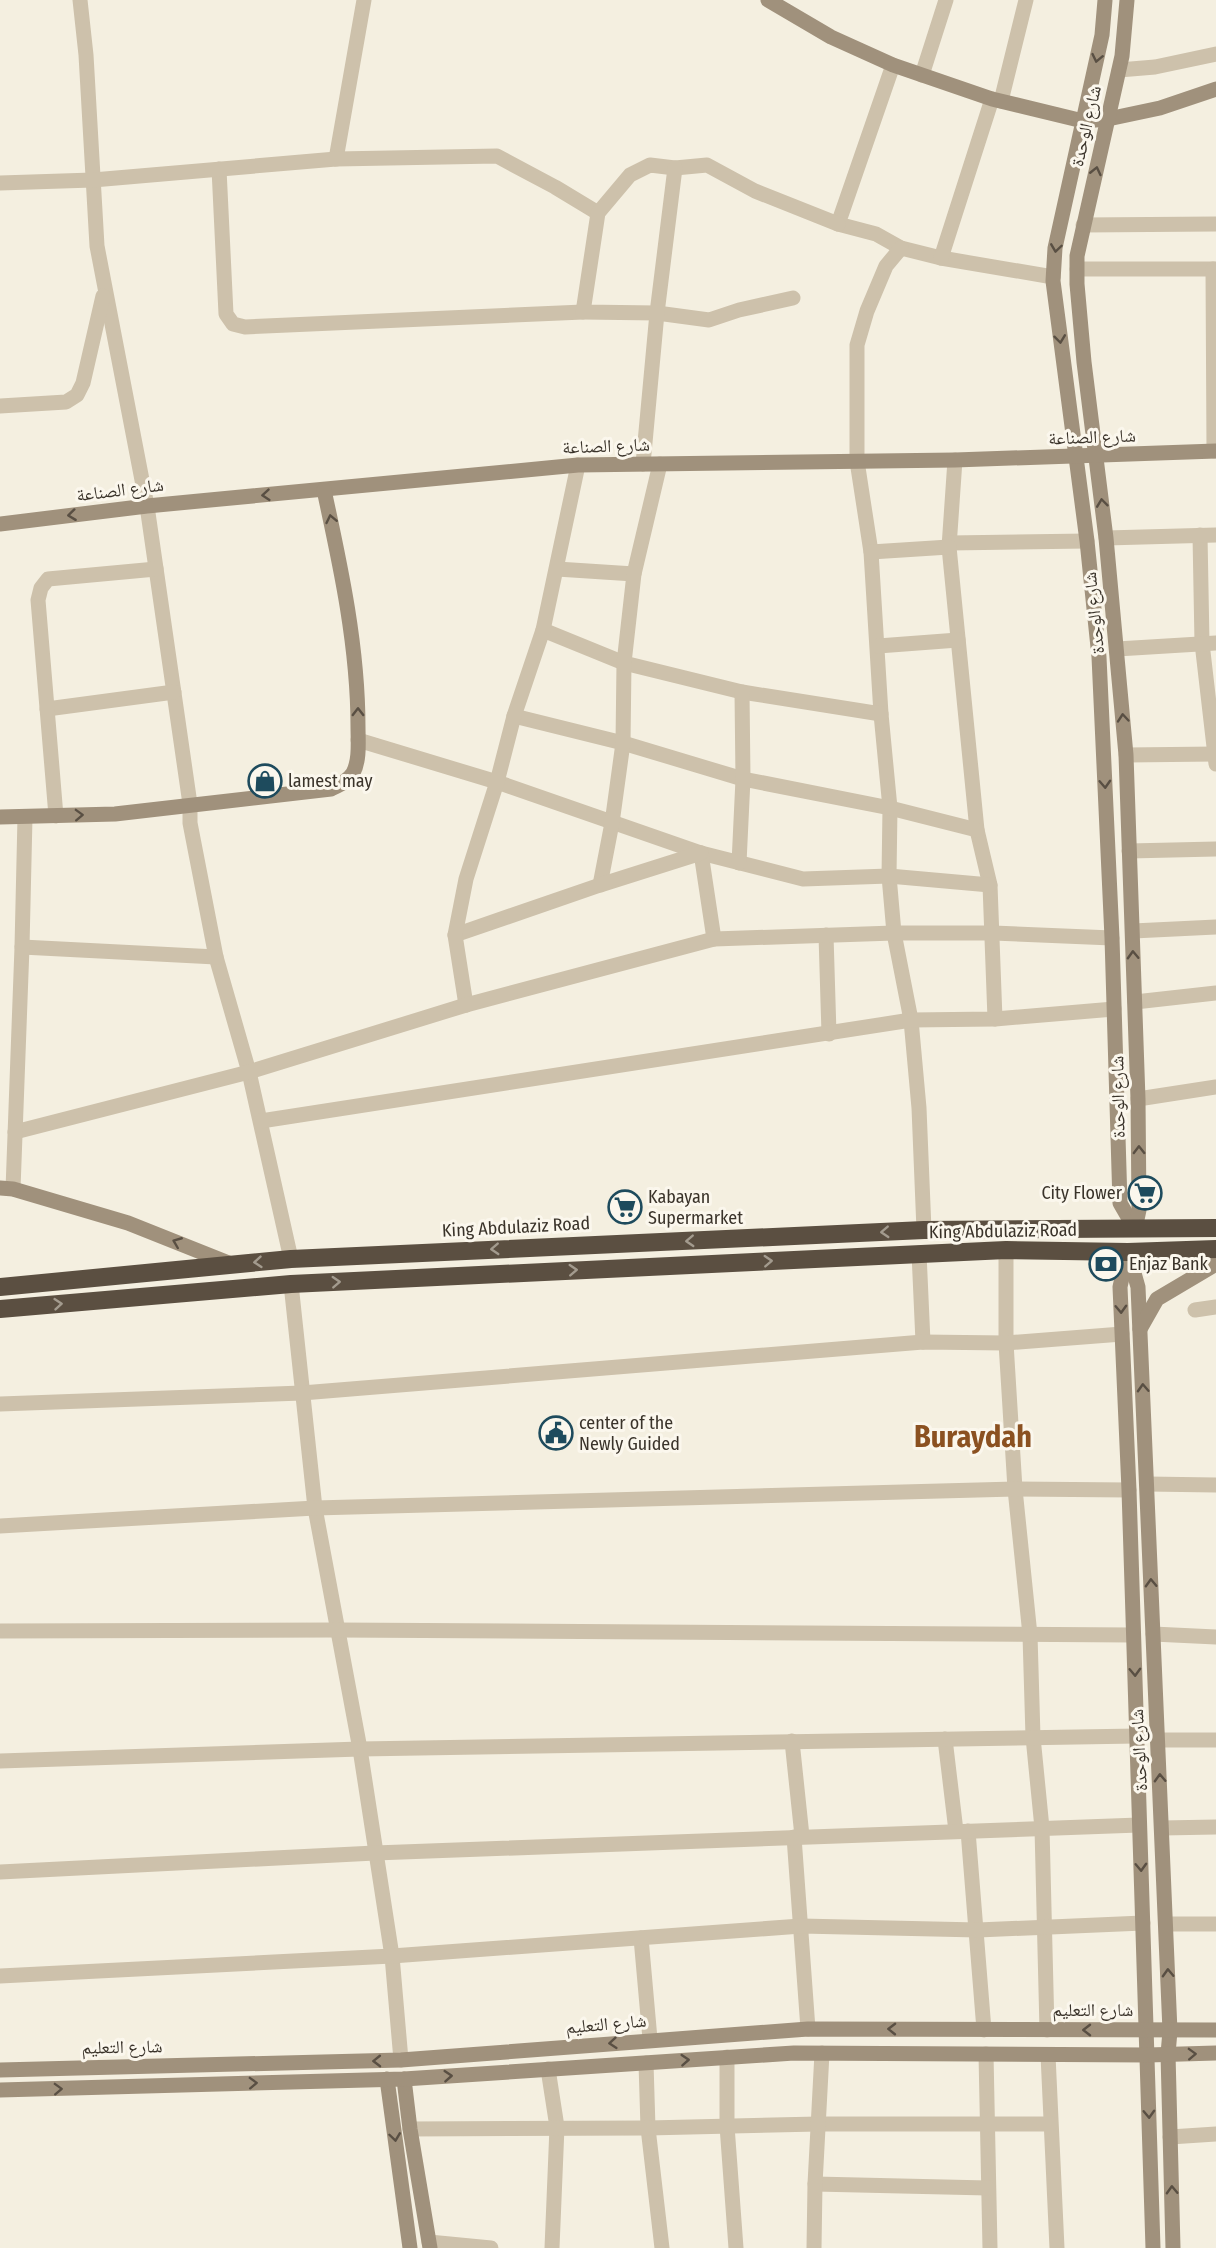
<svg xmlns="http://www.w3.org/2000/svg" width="1216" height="2248" font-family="'Fira Sans Condensed','Noto Naskh Arabic',sans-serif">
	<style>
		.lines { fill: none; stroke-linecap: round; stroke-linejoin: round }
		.street { stroke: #cdc1ab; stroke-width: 15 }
		.secondary { stroke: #a0917c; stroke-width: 15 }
		.highway { stroke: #5b4f41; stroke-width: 18 }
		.oneway { stroke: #594f43 }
		.oneway2 { stroke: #a39b8e }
		.labels { text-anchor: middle; stroke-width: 6; stroke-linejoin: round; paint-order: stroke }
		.street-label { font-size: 18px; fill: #3a332a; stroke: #fbf7ed }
		.poi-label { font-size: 18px; fill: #3a332a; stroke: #fbf7ed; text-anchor: start }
		.town-label { font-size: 30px; font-weight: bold; fill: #8b5121; stroke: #fbf7ed }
	</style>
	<rect width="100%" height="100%" fill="#f4efe0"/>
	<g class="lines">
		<g class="street">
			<path d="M80 0 86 55 97 246 147 506 190 804V823L216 957 249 1072 291 1259"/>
			<path d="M893 65 838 224 876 234 901 248 941 258 1053 277"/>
			<path d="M1119 70 1155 67 1216 54"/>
			<path d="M922 75 946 0"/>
			<path d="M1001 101 1026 0"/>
			<path d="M336 159 364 0"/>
			<path d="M219 169 226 314 233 324 245 327 583 312"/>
			<path d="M0 183 93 180 336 159 497 156 555 187 598 213"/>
			<path d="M1083 225 1216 224"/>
			<path d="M901 248 886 266 867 311 857 345V461L871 552 881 714 890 808 889 876 894 933 911 1020 919 1108 924 1230"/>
			<path d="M941 258 992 99"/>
			<path d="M1077 269H1216"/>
			<path d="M1213 269 1214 451"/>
			<path d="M793 298 739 310 709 320 657 313 583 312 598 213 630 175 650 165 675 168 707 165 755 191 838 224"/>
			<path d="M0 406 66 402 77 395 83 383 103 296"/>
			<path d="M955 460 949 547 977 830 990 885 995 1019"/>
			<path d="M643 464 657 313 675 168"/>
			<path d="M1200 535 1202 643 1216 764"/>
			<path d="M1106 538 1216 535"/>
			<path d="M949 543 1087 541"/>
			<path d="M871 552 949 547"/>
			<path d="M557 569 634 574"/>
			<path d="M543 630 624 663 742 692 881 714"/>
			<path d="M878 646 958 640"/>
			<path d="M1117 649 1216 643"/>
			<path d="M47 709 174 692"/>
			<path d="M514 716 623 743 743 779 890 808 977 830"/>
			<path d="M358 740 497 782 701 853 803 879 889 876 990 885"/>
			<path d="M1126 755 1216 754"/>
			<path d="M56 816 38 600 41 588 48 579 156 569"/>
			<path d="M1129 851 1216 849"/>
			<path d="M701 853 714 939"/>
			<path d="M739 863 743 779 742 692"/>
			<path d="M600 885 612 823 623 743 624 663 634 574 660 464"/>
			<path d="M1133 931 1216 927"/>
			<path d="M455 935 600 885 701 853"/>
			<path d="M826 935 829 1034"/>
			<path d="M22 947 216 957"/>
			<path d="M1135 1002 1216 993"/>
			<path d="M466 1005 455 935 466 879 497 782 514 716 543 630 578 465"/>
			<path d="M1138 1099 1216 1087"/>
			<path d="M261 1121 911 1020 995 1019 1114 1009"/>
			<path d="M15 1132 249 1072 466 1005 714 939 894 933H993L1112 938"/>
			<path d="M13 1189 22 947 25 817"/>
			<path d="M1006 1250V1343L1015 1489 1030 1635 1033 1737 1042 1828 1047 2030"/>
			<path d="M919 1253 923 1342"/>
			<path d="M291 1284 315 1508 360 1749 392 1956 401 2060"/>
			<path d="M1195 1310 1216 1307"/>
			<path d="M0 1404 302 1393 923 1342 1006 1343 1122 1334"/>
			<path d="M1147 1484 1216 1485"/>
			<path d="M0 1526 315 1508 1015 1489 1129 1490"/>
			<path d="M0 1631 337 1630 1133 1635"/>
			<path d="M1153 1634 1216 1637"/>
			<path d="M945 1739 956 1831"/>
			<path d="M1158 1740H1216"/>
			<path d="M792 1741 802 1836"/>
			<path d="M0 1761 360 1749 1137 1736"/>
			<path d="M1162 1828 1216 1827"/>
			<path d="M968 1831 984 2030"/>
			<path d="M794 1837 808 2029"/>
			<path d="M0 1872 375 1853 1139 1825"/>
			<path d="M1166 1924H1216"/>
			<path d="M641 1938 650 2039"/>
			<path d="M0 1976 392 1956 801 1926 978 1930 1143 1923"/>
			<path d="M986 2054 990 2248"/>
			<path d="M1048 2055 1057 2248"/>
			<path d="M727 2057V2126L736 2248"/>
			<path d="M646 2063 648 2128 662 2248"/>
			<path d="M548 2069 557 2127 552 2248"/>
			<path d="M410 2129 648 2128 818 2124H1050"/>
			<path d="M1170 2137 1216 2134"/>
			<path d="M815 2184 988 2188"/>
			<path d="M429 2242 491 2248"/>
			<path d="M814 2248 815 2184 822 2053"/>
		</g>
		<g class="secondary">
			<path d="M768 0 831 37 893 65 992 99 1083 121 1108 119 1160 108 1216 89"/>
			<path d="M1105 0 1102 35 1055 248 1053 281 1087 541 1099 657 1112 938 1120 1203 1135 1229"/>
			<path d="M1127 0 1122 56 1077 256V284L1084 362 1106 538 1126 755 1138 1099 1139 1210 1135 1229"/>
			<path d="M0 524 147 506 578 465 955 460 1216 451"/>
			<path d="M0 817 115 814 331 789C339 785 348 781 353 773 360 760 358 741 358 727 358 647 341 568 324 490"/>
			<path d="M0 1188 13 1189 128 1223 231 1264"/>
			<path d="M1128 1252 1138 1287 1170 2031 1168 2054 1173 2248"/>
			<path d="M1127 1255 1120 1287 1129 1490 1153 2248"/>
			<path d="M1140 1329 1157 1299 1216 1264"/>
			<path d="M0 2070 401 2060 808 2029 1216 2030"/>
			<path d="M387 2079 410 2248"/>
			<path d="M404 2079 410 2129 430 2248"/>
			<path d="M0 2090 404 2079 794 2053 1148 2055 1216 2053"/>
		</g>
		<g class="highway">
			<path d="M0 1287 291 1259 924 1230 1216 1228"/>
			<path d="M0 1309 291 1284 1006 1250 1128 1252 1216 1249"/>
		</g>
	</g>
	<defs><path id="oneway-chevron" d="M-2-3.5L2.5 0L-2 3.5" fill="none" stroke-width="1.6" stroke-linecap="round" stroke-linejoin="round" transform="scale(1.5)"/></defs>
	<g class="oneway">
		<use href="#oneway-chevron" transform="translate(1097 58) rotate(102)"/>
		<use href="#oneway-chevron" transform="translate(1096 171) rotate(-77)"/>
		<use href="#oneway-chevron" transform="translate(1056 248) rotate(98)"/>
		<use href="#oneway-chevron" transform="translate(1060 339) rotate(83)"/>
		<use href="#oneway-chevron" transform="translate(266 495) rotate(175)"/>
		<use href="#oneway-chevron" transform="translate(1102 503) rotate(-97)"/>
		<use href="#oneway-chevron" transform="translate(72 515) rotate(173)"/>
		<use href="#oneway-chevron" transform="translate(331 519) rotate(-102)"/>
		<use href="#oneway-chevron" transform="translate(358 712) rotate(-90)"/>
		<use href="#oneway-chevron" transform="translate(1123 718) rotate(-95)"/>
		<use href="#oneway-chevron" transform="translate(1105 784) rotate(87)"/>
		<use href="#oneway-chevron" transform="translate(79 815) rotate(-2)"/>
		<use href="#oneway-chevron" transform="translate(1133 955) rotate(-92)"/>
		<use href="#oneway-chevron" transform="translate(1139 1150) rotate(-91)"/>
		<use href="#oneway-chevron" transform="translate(177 1242) rotate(-158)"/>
		<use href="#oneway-chevron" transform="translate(1121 1309) rotate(88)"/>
		<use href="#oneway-chevron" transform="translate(1143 1388) rotate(-93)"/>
		<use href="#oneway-chevron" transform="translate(1151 1583) rotate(-92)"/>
		<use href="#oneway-chevron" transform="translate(1135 1672) rotate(88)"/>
		<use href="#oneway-chevron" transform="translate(1160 1778) rotate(-92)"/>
		<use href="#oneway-chevron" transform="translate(1141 1867) rotate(88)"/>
		<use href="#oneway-chevron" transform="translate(1168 1973) rotate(-92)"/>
		<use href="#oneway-chevron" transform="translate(892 2029) rotate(-179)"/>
		<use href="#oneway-chevron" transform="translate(1087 2030) rotate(180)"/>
		<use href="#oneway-chevron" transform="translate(613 2043) rotate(175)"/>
		<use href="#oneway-chevron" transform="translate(1192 2054) rotate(-2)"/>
		<use href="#oneway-chevron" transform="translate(685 2060) rotate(-4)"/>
		<use href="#oneway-chevron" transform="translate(377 2061) rotate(179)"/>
		<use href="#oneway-chevron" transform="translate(448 2076) rotate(-4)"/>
		<use href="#oneway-chevron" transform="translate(253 2083) rotate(-2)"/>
		<use href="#oneway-chevron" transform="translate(58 2089) rotate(-2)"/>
		<use href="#oneway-chevron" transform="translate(1149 2114) rotate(88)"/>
		<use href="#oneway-chevron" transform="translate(395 2137) rotate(82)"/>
		<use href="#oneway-chevron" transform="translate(1172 2190) rotate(-92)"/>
	</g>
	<g class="oneway2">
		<use href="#oneway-chevron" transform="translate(885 1232) rotate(177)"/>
		<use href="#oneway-chevron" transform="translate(690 1241) rotate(177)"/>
		<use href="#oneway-chevron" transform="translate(495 1249) rotate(177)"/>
		<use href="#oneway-chevron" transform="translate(768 1261) rotate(-3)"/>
		<use href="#oneway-chevron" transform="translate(258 1262) rotate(175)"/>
		<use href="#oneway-chevron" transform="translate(573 1270) rotate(-3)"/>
		<use href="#oneway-chevron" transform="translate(336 1282) rotate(-3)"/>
		<use href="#oneway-chevron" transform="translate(58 1304) rotate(-5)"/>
	</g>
	<defs>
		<symbol id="shop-ring" viewBox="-11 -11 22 22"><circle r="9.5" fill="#fbf7ed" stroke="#1e4b5d" stroke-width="1.5"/><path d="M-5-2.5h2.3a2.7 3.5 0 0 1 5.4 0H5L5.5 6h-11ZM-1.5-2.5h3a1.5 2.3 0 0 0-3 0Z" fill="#1e4b5d"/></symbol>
		<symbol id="supermarket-ring" viewBox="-11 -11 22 22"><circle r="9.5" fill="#fbf7ed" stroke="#1e4b5d" stroke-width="1.5"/><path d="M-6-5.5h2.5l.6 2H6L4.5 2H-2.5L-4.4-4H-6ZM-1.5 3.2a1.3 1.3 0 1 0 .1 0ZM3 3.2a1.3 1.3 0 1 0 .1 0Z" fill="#1e4b5d"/></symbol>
		<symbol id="bank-ring" viewBox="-11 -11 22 22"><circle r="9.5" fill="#fbf7ed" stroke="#1e4b5d" stroke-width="1.5"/><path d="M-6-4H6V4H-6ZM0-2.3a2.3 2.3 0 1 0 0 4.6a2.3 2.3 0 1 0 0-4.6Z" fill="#1e4b5d"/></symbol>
		<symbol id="civic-ring" viewBox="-11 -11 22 22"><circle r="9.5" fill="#fbf7ed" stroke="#1e4b5d" stroke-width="1.5"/><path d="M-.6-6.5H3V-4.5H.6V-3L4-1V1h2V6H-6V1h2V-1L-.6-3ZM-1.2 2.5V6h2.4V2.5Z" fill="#1e4b5d"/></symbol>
	</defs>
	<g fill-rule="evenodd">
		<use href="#shop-ring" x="246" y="762" width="38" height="38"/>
		<use href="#supermarket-ring" x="1126" y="1174" width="38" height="38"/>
		<use href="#supermarket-ring" x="606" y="1188" width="38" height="38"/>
		<use href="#bank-ring" x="1087" y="1245" width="38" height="38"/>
		<use href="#civic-ring" x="537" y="1414" width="38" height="38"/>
	</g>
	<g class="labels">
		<g class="street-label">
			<text transform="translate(1086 126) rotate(-77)" y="6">شارع الوحدة</text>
			<text transform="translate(1092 437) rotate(-2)" y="6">شارع الصناعة</text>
			<text transform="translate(606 446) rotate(-2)" y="6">شارع الصناعة</text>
			<text transform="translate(120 490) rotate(-7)" y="6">شارع الصناعة</text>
			<text transform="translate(1094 613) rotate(-96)" y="6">شارع الوحدة</text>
			<text transform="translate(1118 1097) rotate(-91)" y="6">شارع الوحدة</text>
			<text transform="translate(516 1227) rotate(-3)" y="6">King Abdulaziz Road</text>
			<text transform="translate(1003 1231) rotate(-1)" y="6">King Abdulaziz Road</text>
			<text transform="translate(1139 1750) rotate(-93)" y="6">شارع الوحدة</text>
			<text x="1093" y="2016">شارع التعليم</text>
			<text transform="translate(606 2024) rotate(-5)" y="6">شارع التعليم</text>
			<text transform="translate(122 2047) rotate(-1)" y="6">شارع التعليم</text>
		</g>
		<g class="poi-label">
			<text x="288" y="787">lamest may</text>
			<text x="1122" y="1199" text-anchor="end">City Flower</text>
			<text x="648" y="1203">Kabayan<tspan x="648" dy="21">Supermarket</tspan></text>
			<text x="1129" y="1270">Enjaz Bank</text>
			<text x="579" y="1429">center of the<tspan x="579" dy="21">Newly Guided</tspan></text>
		</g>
		<g class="town-label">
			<text x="973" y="1447">Buraydah</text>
		</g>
	</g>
</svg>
